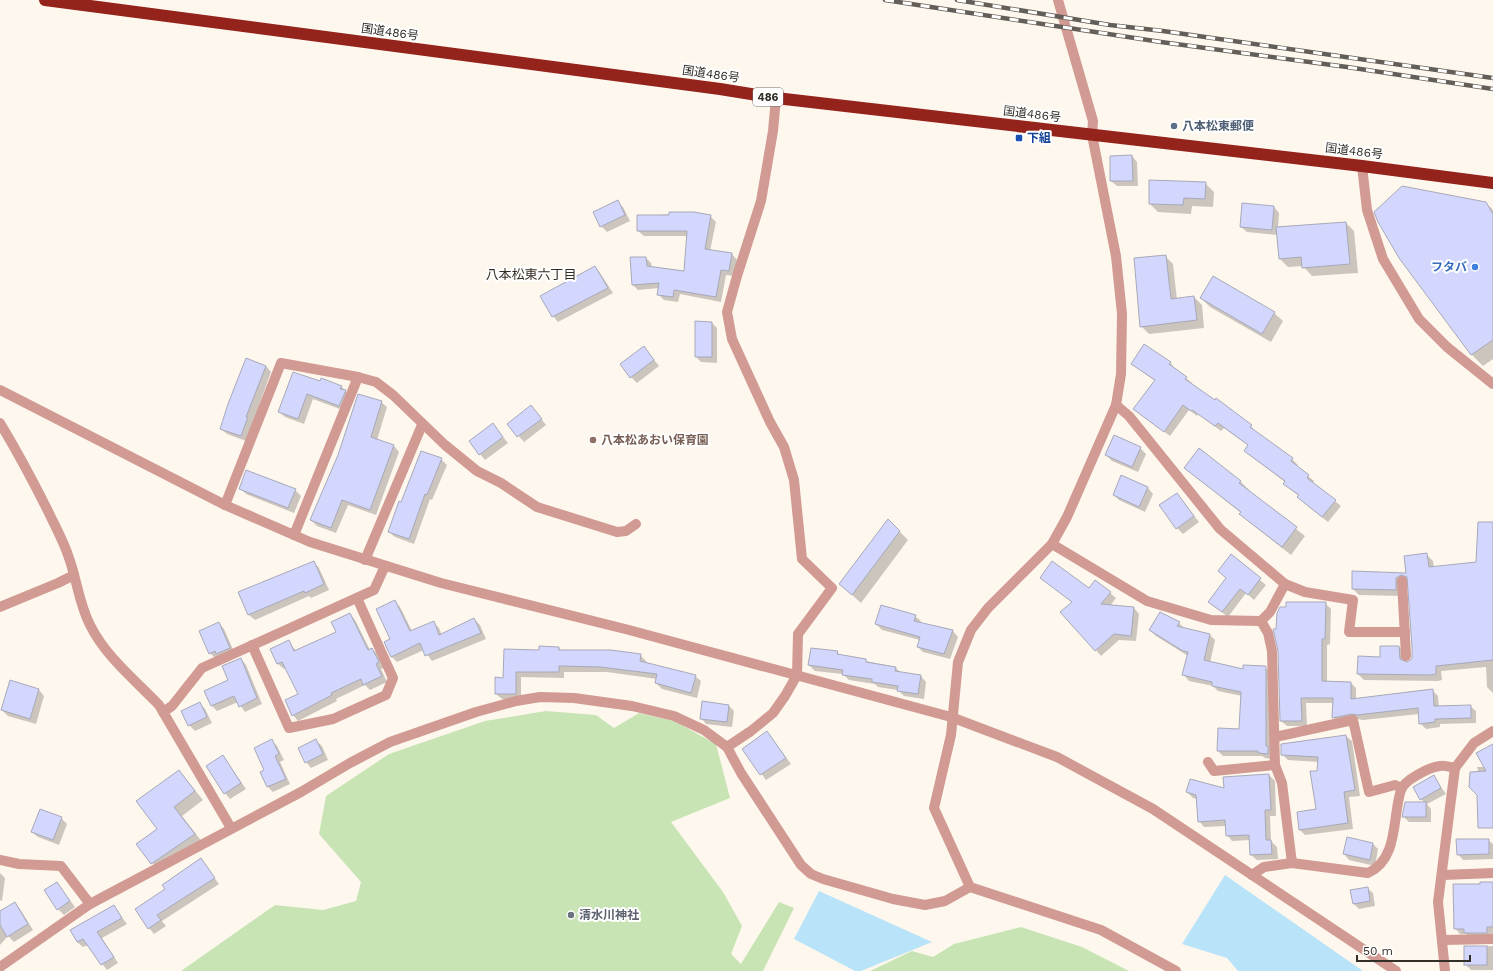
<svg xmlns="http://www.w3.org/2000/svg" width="1493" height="971" font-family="'Work Sans','Noto Sans JP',sans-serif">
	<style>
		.green { fill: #c8e4b5 }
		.water { fill: #b8e3f8 }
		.shadow { fill: #0003 }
		.building { fill: #d3d6fd; stroke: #a7a9b9 }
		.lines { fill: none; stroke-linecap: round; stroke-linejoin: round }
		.minor { stroke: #d19a92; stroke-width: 10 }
		.highway { stroke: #94231c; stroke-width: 12 }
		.rail-casing { stroke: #635e57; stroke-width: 4.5 }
		.rail { stroke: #fff; stroke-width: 3; stroke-dasharray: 9; stroke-linecap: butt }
		.service-dot { fill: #5c6f8a; stroke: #fff; stroke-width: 1.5 }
		.transit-dot { fill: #1a4fb4; stroke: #fff; stroke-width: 1.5 }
		.shop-dot { fill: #3f7fe0; stroke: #fff; stroke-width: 1.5 }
		.education-dot { fill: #8d6e63; stroke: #fff; stroke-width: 1.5 }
		.worship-dot { fill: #6b7280; stroke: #fff; stroke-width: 1.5 }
		.labels { text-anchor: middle; stroke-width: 4; stroke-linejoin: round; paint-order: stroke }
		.shield { fill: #fff; stroke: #706d68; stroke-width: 1 }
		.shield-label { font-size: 11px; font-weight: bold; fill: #322e28 }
		.street-label { font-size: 12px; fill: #322e28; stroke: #fff }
		.service-label { font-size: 12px; font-weight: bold; fill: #4e5e75; stroke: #fff; text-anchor: start }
		.transit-label { font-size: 12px; font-weight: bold; fill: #164399; stroke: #fff; text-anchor: start }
		.shop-label { font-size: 12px; font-weight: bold; fill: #366cbe; stroke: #fff; text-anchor: end }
		.education-label { font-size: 12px; font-weight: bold; fill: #785e54; stroke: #fff; text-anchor: start }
		.worship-label { font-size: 12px; font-weight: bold; fill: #5b616d; stroke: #fff; text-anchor: start }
		.neighbourhood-label { font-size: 13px; fill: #352d21; stroke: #fff }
	</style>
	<rect width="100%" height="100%" fill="#fef7ee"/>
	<g class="green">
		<path d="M546 711 596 715 614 728 639 713 674 721 716 744 730 798 671 822 723 892 742 926 731 954 741 964 779 902 794 908 763 971H181L275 905 323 910 356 901 361 882 319 834 326 796 389 754 485 721Z"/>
		<path d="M1021 927 1082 947 1129 971H870L912 951 933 957 954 944Z"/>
	</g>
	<g class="water">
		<path d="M1225 875 1363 971H1238L1227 958 1182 944Z"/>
		<path d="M819 891 932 942 861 971H855L794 939Z"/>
	</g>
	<g class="shadow">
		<path d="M1132 156 1137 162 1138 186H1117L1111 181Z"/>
		<path d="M1205 183 1214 192 1213 207 1192 206 1191 214 1158 212 1150 204Z"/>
		<path d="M617 202 623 207 630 221 607 232 601 226Z"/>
		<path d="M1486 203 1493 210V359L1483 366 1472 355 1400 258Z"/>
		<path d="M1274 207 1279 213 1278 228 1346 223 1354 231 1358 273 1312 276 1303 266 1288 267 1280 259 1278 235 1247 232 1241 227Z"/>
		<path d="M694 213 710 216 716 222 710 251 732 254 737 260 734 276 726 275 721 302 680 294 678 302 664 300 658 294 659 288 638 290 632 284 646 258 651 263 652 268 684 272 688 236H644L638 231V216Z"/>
		<path d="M1165 256 1173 264 1177 300 1194 297 1202 305 1204 328 1149 334 1141 326Z"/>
		<path d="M595 267 600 273 613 293 558 322 553 316Z"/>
		<path d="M1201 298 1274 313 1283 321 1271 342 1210 307Z"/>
		<path d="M712 323 717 328V363L701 362 696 357Z"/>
		<path d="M644 347 659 366 637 383 631 377Z"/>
		<path d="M247 359 266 366 271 372 246 441 227 434 221 429Z"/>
		<path d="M1170 362 1175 369 1192 383 1191 384 1251 426 1256 432 1292 459 1298 465 1296 466 1314 481 1313 483 1341 506 1328 522 1304 503 1299 496 1284 484 1285 482 1251 456 1246 451 1249 446 1224 428 1221 431 1198 414 1197 416 1189 410 1170 436 1140 414 1155 381 1132 364Z"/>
		<path d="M320 382 341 386 351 397 345 411 313 399 304 424 285 417 279 411Z"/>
		<path d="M359 395 381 402 387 407 377 440 394 446 399 452 376 515 348 505 336 533 317 526 311 520 339 455Z"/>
		<path d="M536 412 546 425 524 442 508 424Z"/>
		<path d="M493 425 508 443 485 460 470 442Z"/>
		<path d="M1140 448 1146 454 1138 472 1112 461 1106 455Z"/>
		<path d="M1199 450 1241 482 1249 490 1248 491 1305 536 1291 555 1249 522 1241 513 1185 468Z"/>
		<path d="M441 459 447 465 432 500 430 499 414 544 395 537 389 532 401 503Z"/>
		<path d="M1148 488 1153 494 1145 512 1119 500 1114 495Z"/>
		<path d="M241 489 295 490 301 496 294 513 246 494Z"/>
		<path d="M1177 494 1199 522 1183 534 1177 528Z"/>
		<path d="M888 520 908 540 861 603 840 584Z"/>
		<path d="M1493 523V693L1487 687 1486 667 1441 671 1442 680 1438 681 1364 680 1358 674 1399 647 1405 654 1406 663 1413 659 1408 580 1402 584V596L1359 595 1353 589V572L1407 574 1427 555 1433 561 1434 568 1476 563Z"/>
		<path d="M1231 556 1266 585 1254 600 1246 593 1228 617 1209 602 1227 578Z"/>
		<path d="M314 562 319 568 329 590 311 598 309 596 255 620 249 615 239 593Z"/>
		<path d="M1041 578 1110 593 1116 598 1110 606 1134 608 1139 614 1136 641 1119 640 1101 656 1096 650 1072 602Z"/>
		<path d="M395 601 400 607 412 631 433 622 439 628 442 635 474 619 480 625 486 639 432 661 424 650 397 662 391 656Z"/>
		<path d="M1325 603 1331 609 1330 644 1327 645V682L1351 683 1356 688V699L1432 690 1438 696 1439 707 1470 706 1476 711V723L1440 724V727L1426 729 1420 723 1419 714 1363 720 1358 719 1339 723 1333 717 1334 703H1306L1307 726H1287L1281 721Z"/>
		<path d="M1161 613 1179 623 1185 629 1210 635 1215 640 1210 663 1244 670 1265 667 1271 673 1273 759 1265 758 1262 756H1223L1218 751 1240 730 1242 696 1218 691 1213 686 1189 681 1184 675 1188 656 1156 636 1150 630Z"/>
		<path d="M350 614 355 620 370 650 372 649 378 654 384 668 381 669 387 682 370 690 365 685 336 699 337 701 298 721 293 715 299 695 286 668 284 669 278 664 271 650 289 642 296 651 337 632Z"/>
		<path d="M915 616 921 621 920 623 953 631 958 637 950 659 923 652 918 647 920 640 882 630 876 624Z"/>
		<path d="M219 623 224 629 235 654 216 659 210 653Z"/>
		<path d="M559 648 562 651 640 655 646 661V663L695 676 701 681 697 698 662 689 656 683 657 679 607 672H564V678L521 677V700L502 699 496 694 504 679 540 651Z"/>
		<path d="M837 652 841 656 895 667 901 673 921 676 926 682 924 699 904 696 898 690 878 687 875 684 849 680 843 674 815 671 809 665Z"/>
		<path d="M241 659 246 665 262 704 245 712 238 702 217 711 212 706 205 692 230 680Z"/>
		<path d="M11 682 39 690 44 696 36 724 8 716 2 710Z"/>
		<path d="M199 703 205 709 212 723 195 731 189 725Z"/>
		<path d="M729 706 734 711 732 727 706 724 701 718Z"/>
		<path d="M767 732 791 764 766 780 743 749Z"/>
		<path d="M1346 736 1352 741 1360 796 1349 797 1353 829 1305 835 1300 830 1317 810 1319 762 1288 760 1282 754Z"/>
		<path d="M272 741 277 746 284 760 280 762 290 784 273 792 268 787 261 773 265 771Z"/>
		<path d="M316 741 322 746 328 760 311 768 306 762Z"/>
		<path d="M1493 745V826L1477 767H1485Z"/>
		<path d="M223 756 246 789 230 799 225 793Z"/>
		<path d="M179 771 203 800 182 816 203 843 160 872 137 844 158 829Z"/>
		<path d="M1269 775 1275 781 1276 816H1270L1271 841 1277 847 1278 859 1257 860 1251 855 1250 840 1232 841 1227 835 1226 826 1204 827 1199 821 1197 799 1193 798 1187 792 1225 789Z"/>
		<path d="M1433 776 1446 794 1427 804 1431 809V822H1409L1403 816 1425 803 1421 799Z"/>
		<path d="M61 818 67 824 59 845 38 837 32 832Z"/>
		<path d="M1347 838 1373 844 1378 849 1375 866 1349 860 1344 854Z"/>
		<path d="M1488 840 1493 844V859L1463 860 1458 854Z"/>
		<path d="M201 860 219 884 162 921 166 926 154 934 149 928 166 890Z"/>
		<path d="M0 873 5 878 2 901 0 900Z"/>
		<path d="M57 883 75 907 64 915 58 909Z"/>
		<path d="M1493 883V938H1471L1466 934H1460L1455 928 1454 885Z"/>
		<path d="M1367 888 1373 893 1375 906 1359 909 1354 904Z"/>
		<path d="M15 903 20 909 33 930 14 942 8 936 0 945V912Z"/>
		<path d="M114 907 127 924 102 938 118 963 107 970 88 945 83 947 77 942Z"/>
		<path d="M1493 946V970H1471L1465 964V947Z"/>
	</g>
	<g class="building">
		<path d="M1132 155 1133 181H1110V156Z"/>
		<path d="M1149 180 1206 182 1205 199 1184 198 1183 205 1149 204Z"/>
		<path d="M1402 186 1486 202 1493 214V340L1471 355 1399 258 1378 222 1374 212Z"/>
		<path d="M618 200 625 215 600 227 593 212Z"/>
		<path d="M1242 203 1274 206 1272 230 1240 227Z"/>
		<path d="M669 212H694L711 215 705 249 732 253 729 271 721 270 716 297 674 290 673 297 657 295 659 283 632 285 630 257H646L647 266 684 271 687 231H637V215H669Z"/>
		<path d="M1346 222 1350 264 1302 268 1301 257 1279 259 1276 227Z"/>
		<path d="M1166 255 1171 299 1194 296 1197 320 1140 327 1134 258Z"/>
		<path d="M595 266 608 288 552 317 540 296Z"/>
		<path d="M1213 276 1275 312 1262 334 1200 298Z"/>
		<path d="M695 321 712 322V357H695Z"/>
		<path d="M1144 344 1171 362 1169 364 1187 377 1185 379 1215 400 1216 398 1252 425 1250 427 1293 458 1291 461 1309 475 1307 478 1336 500 1322 517 1297 497 1299 495 1283 484 1285 481 1244 451 1248 445 1218 423 1215 426 1192 410 1191 411 1183 405 1164 432 1133 409 1155 380 1131 364Z"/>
		<path d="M644 346 654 360 630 378 620 364Z"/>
		<path d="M246 358 266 366 246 417H248L241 436 220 429 228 404Z"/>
		<path d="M293 372 320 381 321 378 342 386 340 389 346 390 339 406 307 394 298 419 278 412Z"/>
		<path d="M358 394 382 401 371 437 394 445 370 510 342 500 331 528 310 520 338 455Z"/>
		<path d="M531 405 542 419 517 437 507 424Z"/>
		<path d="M493 423 503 437 479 455 469 441Z"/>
		<path d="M1114 435 1141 447 1132 467 1105 455Z"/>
		<path d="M1199 448 1241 481 1239 483 1297 527 1282 547 1239 514 1241 512 1184 468Z"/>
		<path d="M421 451 442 458 427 495 425 494 409 539 388 532 399 501 401 502Z"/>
		<path d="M246 470 296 489 288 508 239 489Z"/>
		<path d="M1121 475 1148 487 1139 507 1113 495Z"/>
		<path d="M1177 493 1194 516 1176 529 1159 505Z"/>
		<path d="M888 519 900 531 852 595 839 584Z"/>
		<path d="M1478 522H1493V660L1436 666V674L1431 675 1357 674 1358 656 1380 657V646H1399L1400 659 1407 662 1412 659V647L1407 577 1401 575 1396 578V590L1352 589V571L1406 573 1404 556 1427 553 1429 567 1476 562Z"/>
		<path d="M1231 554 1261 578 1248 595 1240 589 1222 612 1208 602 1226 578 1218 571Z"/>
		<path d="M314 561 324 584 305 593 304 591 248 615 238 592Z"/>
		<path d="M1052 561 1089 588 1095 580 1111 592 1101 604 1134 607 1131 636 1114 634 1095 651 1060 612 1072 602 1040 578Z"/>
		<path d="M395 600 410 631 434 621 439 635 474 618 481 633 425 656 420 643 391 657 384 642 390 639 376 609Z"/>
		<path d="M1286 602H1326L1325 639H1322V681L1351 682V699L1433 689 1434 706 1471 705V718L1435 719V722L1419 724 1418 708 1357 715 1352 714 1332 718 1333 698H1301L1302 721H1280L1278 651 1273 629H1276L1277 613 1280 607H1286Z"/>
		<path d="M881 605 916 615 914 621 953 630 944 654 917 647 920 637 875 624Z"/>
		<path d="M1160 612 1180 622 1177 626 1210 634 1204 660 1243 669V665L1266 666V746H1268V754L1258 753V751H1217L1218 728 1239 729 1241 692 1212 686V682L1182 675 1188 652 1183 651 1149 630Z"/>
		<path d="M350 613 368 650 372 648 379 662 376 664 382 676 363 685 361 679 331 693 332 695 292 716 285 700 298 694 282 662 277 664 270 649 289 640 294 651 336 632 331 622Z"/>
		<path d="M219 622 230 648 216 654 215 651 209 654 199 631Z"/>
		<path d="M539 646 559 647V650H611L641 654 640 661 696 675 691 693 655 683 657 674 600 667 559 666V672H516V694H495V677L503 678 504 649 539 650Z"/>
		<path d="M811 648 838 651 837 654 866 659V662L896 667 895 671 921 675 918 694 897 691 898 686 872 682V679L842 675 843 670 808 665Z"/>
		<path d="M241 658 257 698 239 707 234 696 211 706 204 691 228 680 222 666Z"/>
		<path d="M10 680 39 689 30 719 1 710Z"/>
		<path d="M702 701 729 705 727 722 700 719Z"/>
		<path d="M200 702 207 717 188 726 181 711Z"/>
		<path d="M767 731 786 758 760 775 742 749Z"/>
		<path d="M1346 735 1355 790 1344 792 1348 823 1299 830 1297 812 1316 809 1310 771H1317L1318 757 1281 755V744Z"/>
		<path d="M272 739 279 754 275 756 286 779 267 787 260 772 264 770 254 748Z"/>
		<path d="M316 739 323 754 305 763 298 748Z"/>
		<path d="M1493 744V828H1478L1477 795 1469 787 1470 772 1486 771 1476 753Z"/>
		<path d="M223 755 241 783 224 794 206 766Z"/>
		<path d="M179 770 195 791 174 807 195 834 151 864 136 844 157 829 136 801Z"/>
		<path d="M1269 774 1271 810H1265L1266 840H1271L1272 854 1250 855 1249 835 1226 836 1225 820 1198 822 1196 795 1186 792 1190 779 1224 788 1223 777Z"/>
		<path d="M1434 775 1441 788 1420 800 1413 787Z"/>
		<path d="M1405 802H1426V817H1402Z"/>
		<path d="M40 809 62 817 53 840 31 832Z"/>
		<path d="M1347 837 1373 843 1370 860 1343 854Z"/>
		<path d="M1456 839H1489V854L1457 855Z"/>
		<path d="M201 858 215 878 157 915 161 920 148 929 135 909 165 889 162 885Z"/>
		<path d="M57 882 70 901 57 910 44 890Z"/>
		<path d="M1480 882H1493V927H1487V933H1464V929H1454L1453 884H1480Z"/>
		<path d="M1368 887 1370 901 1353 904 1350 890Z"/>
		<path d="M15 902 28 924 7 937 0 925V911Z"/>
		<path d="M114 905 122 918 97 932 114 957 101 965 83 939 77 942 70 930Z"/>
		<rect x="1464" y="946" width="23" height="19"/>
	</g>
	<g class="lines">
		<g class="minor">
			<path d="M1058 0 1093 121 1092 135 1116 256 1122 314 1121 374 1116 405 1067 517 1052 544 988 608 971 630 958 662 951 735 934 808 970 887 1101 930 1176 971"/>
			<path d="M1362 166 1367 210 1383 259 1419 319 1447 347 1493 384"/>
			<path d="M0 390 225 505 310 542 441 583 629 630 951 717 1057 757 1153 809 1396 971"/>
			<path d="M1116 405 1129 416 1220 529 1285 584 1305 592 1353 600 1349 632H1405"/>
			<path d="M0 423C17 451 33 481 48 511 55 526 64 542 69 558 77 580 79 604 90 625 106 657 134 679 159 705L231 828"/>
			<path d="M225 505 281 363 358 377 376 382 393 395 445 445 477 471 501 483 537 507 617 532 626 531 636 524"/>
			<path d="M294 535 358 377"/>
			<path d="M1052 544 1147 601 1211 620 1261 621 1270 612 1285 584"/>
			<path d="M365 560 422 425"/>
			<path d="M1402 581 1406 656"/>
			<path d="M0 607 58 583 74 575"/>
			<path d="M1261 621 1268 633 1272 651 1275 765 1282 783 1292 863"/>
			<path d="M252 645 289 728 333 719 386 695 393 678 357 598"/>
			<path d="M163 712 172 706 202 668 374 590 385 566"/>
			<path d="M1275 737 1353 720 1369 792 1395 785 1402 788"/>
			<path d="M727 747 751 731 773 713 785 696 797 675 798 634 832 588 802 559 794 480 784 447 770 422 732 339 727 312 737 276 761 201 773 131 776 98"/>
			<path d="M1208 762 1214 771 1275 765"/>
			<path d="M0 860 19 864 61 866 90 904"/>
			<path d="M1252 875 1264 867 1292 863 1368 873C1399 859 1392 817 1401 790 1404 780 1430 767 1440 766 1444 765 1450 767 1455 768"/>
			<path d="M1443 875 1493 873"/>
			<path d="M1442 940 1493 939"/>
			<path d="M0 967 90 904 301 792 350 763 390 742 476 712 516 701 540 697 574 698 632 706 674 716 704 730 727 747 741 773 801 865 811 874 823 879 893 899 925 905 945 901 970 887"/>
			<path d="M1445 971 1438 902 1455 768 1474 743 1493 731"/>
		</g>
		<path class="highway" d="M45 0 720 89 776 98 1362 166 1493 183"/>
		<defs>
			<g id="rail">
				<path d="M885 0 1161 42 1347 67 1493 89"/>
				<path d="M957 0 1110 25 1163 31 1493 78"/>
			</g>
		</defs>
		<use href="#rail" class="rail-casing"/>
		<use href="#rail" class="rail"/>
	</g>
	<circle class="service-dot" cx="1174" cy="126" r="4"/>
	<rect class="transit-dot" x="1015" y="134" width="8" height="8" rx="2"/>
	<circle class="shop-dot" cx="1475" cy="267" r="4"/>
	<circle class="education-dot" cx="593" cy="440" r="4"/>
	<circle class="worship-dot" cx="571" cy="915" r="4"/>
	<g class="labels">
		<rect class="shield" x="753" y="88" width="30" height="18" rx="3"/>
		<g class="shield-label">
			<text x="768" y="101">486</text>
		</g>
		<g class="street-label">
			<text transform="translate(390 32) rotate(8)" y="4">国道486号</text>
			<text transform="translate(711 74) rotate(8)" y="4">国道486号</text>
			<text transform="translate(1032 114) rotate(7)" y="4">国道486号</text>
			<text transform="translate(1354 151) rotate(7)" y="4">国道486号</text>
		</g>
		<g class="service-label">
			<text x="1182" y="130">八本松東郵便</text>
		</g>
		<g class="transit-label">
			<text x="1027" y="142">下組</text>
		</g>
		<g class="shop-label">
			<text x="1467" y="271">フタバ</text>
		</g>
		<g class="education-label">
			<text x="601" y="444">八本松あおい保育園</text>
		</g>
		<g class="worship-label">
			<text x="579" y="919">清水川神社</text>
		</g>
		<g class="neighbourhood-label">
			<text x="531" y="279">八本松東六丁目</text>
		</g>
	</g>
	<path d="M1357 955v6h113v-6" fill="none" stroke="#322e28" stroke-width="2"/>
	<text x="1363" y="955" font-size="12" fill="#322e28" stroke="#ffffff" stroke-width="3" paint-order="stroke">50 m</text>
</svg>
